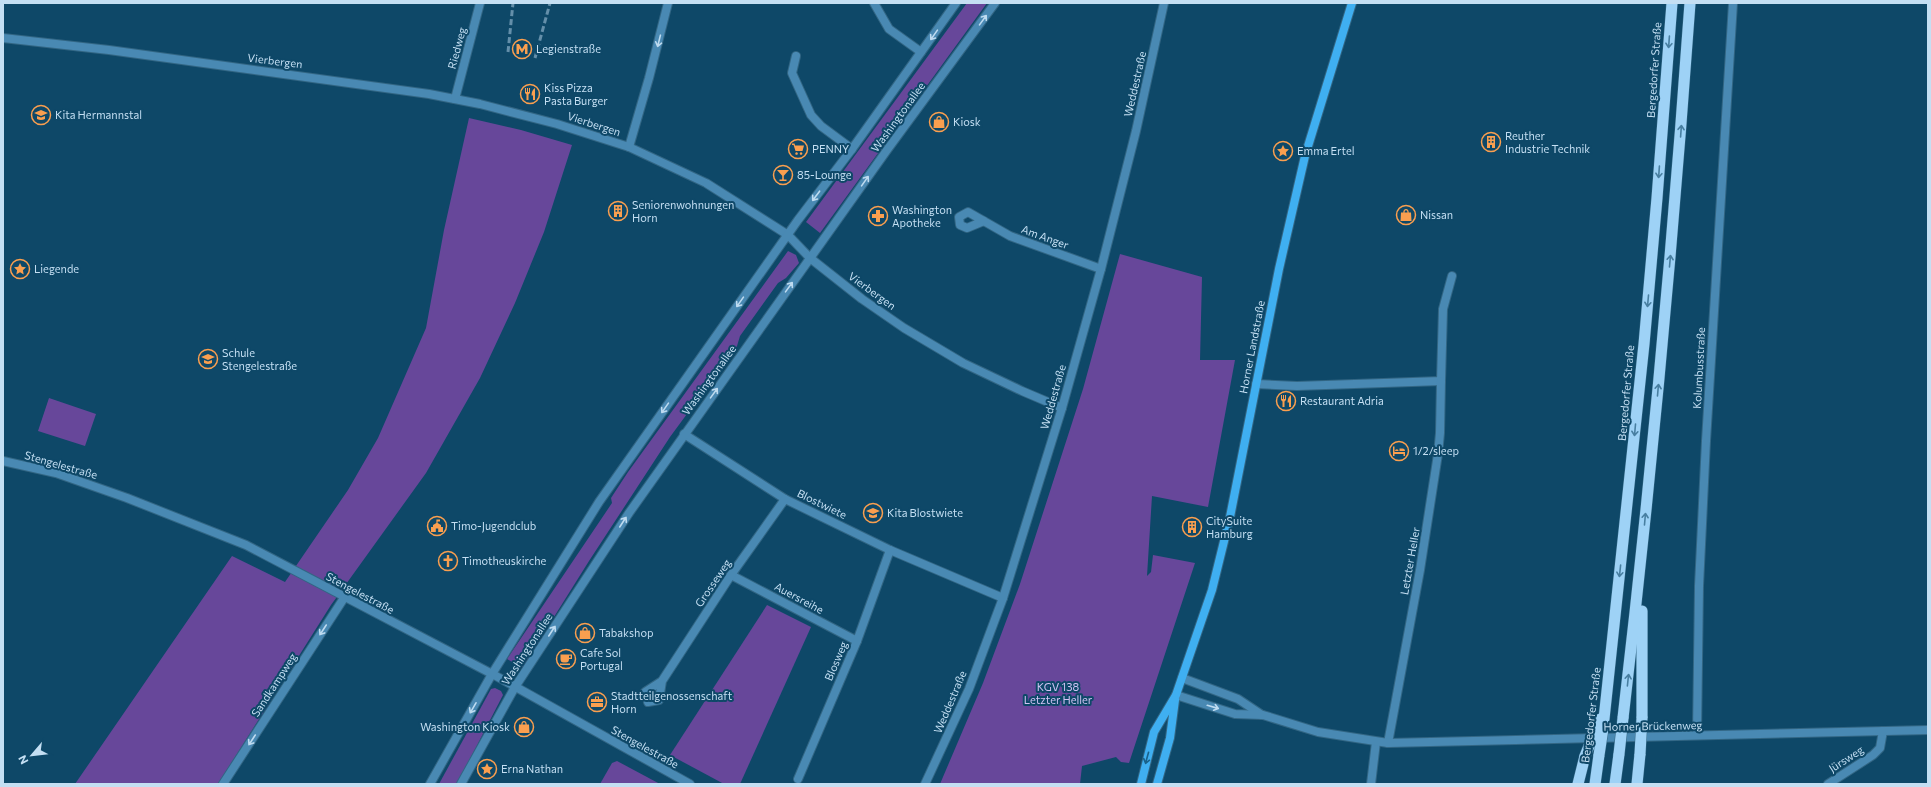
<svg xmlns="http://www.w3.org/2000/svg" width="1931" height="787" font-family="Commissioner,sans-serif">
	<style>
		.green { fill: #67479a }
		.lines { fill: none; stroke-linecap: round; stroke-linejoin: round }
		.minor-casing { stroke: #326684; stroke-width: 10 }
		.tertiary-casing { stroke: #326684; stroke-width: 10 }
		.secondary-casing { stroke: #326684; stroke-width: 10 }
		.trunk-casing { stroke: #326684; stroke-width: 12 }
		.minor { stroke: #4989b3; stroke-width: 8 }
		.tertiary { stroke: #4989b3; stroke-width: 8 }
		.secondary { stroke: #3faff1; stroke-width: 8 }
		.trunk { stroke: #9ed2f6; stroke-width: 11 }
		.rail { stroke: #648faa; stroke-width: 3; stroke-dasharray: 6 3; stroke-linecap: butt }
		.trunk-bridge-casing { stroke: #326684; stroke-width: 12; stroke-linecap: butt }
		.trunk-bridge { stroke: #9ed2f6; stroke-width: 11 }
		.oneway { stroke: #bedbf0 }
		.oneway2 { stroke: #487fa1 }
		.oneway3 { stroke: #1a628a }
		.labels { text-anchor: middle; stroke-width: 4; stroke-linejoin: round; paint-order: stroke }
		.street-label { font-size: 11px; fill: #c4dff3; stroke: #0e4868 }
		.poi-label { font-size: 11px; fill: #c4dff3; stroke: #0e4868; text-anchor: start }
		.park-label { font-size: 11px; fill: #d2c3f4; stroke: #0e4868 }
	</style>
	<rect width="100%" height="100%" fill="#0e4868"/>
	<g class="green">
		<path d="M967 3H987L820 233 806 222Z"/>
		<path d="M469 118 521 130 572 145 544 232 515 303 480 378 426 473 331 605 218 784H75L232 556 285 582 348 490 378 438 426 328 444 230Z"/>
		<path d="M788 251 796 255 799 263 786 278 778 283 740 336 737 346 670 437 589 561 522 668 507 659 612 503 611 498 628 472Z"/>
		<path d="M1120 254 1202 277 1200 360H1235L1208 507 1152 496 1147 576 1151 572 1153 555 1195 563 1129 763 1121 762 1116 757 1082 766 1080 784H940L983 683 1020 584 1083 389Z"/>
		<path d="M49 398 96 414 85 446 38 431Z"/>
		<path d="M767 605 811 627 740 784H724L670 755Z"/>
		<path d="M495 688 501 691 503 695 457 784H439L491 689Z"/>
		<path d="M617 761 660 784H600L612 763Z"/>
	</g>
	<g class="lines">
		<defs>
			<g id="minor">
				<path d="M874 3 889 29 921 52"/>
				<path d="M3 38 109 50 429 94 480 104 557 124 629 147 706 183 788 235 810 258 862 299 904 328 963 363 1022 391 1062 408"/>
				<path d="M796 56 792 73 811 115 821 126 852 149"/>
				<path d="M455 99 480 3"/>
				<path d="M629 147 649 78 668 3"/>
				<path d="M984 221 967 228 960 225 959 217 968 212 1010 236 1101 269"/>
				<path d="M1256 384 1297 386 1441 381 1443 309 1452 276"/>
				<path d="M684 434 785 499 890 550 1003 598"/>
				<path d="M3 461 56 473 127 498 246 545 496 676 690 784"/>
				<path d="M731 575 857 641"/>
				<path d="M662 681 659 700 648 702 645 692 662 681 731 575 785 499"/>
				<path d="M1697 735 1699 586 1706 441 1733 3"/>
				<path d="M1388 743 1420 570 1438 454 1440 433 1441 381"/>
				<path d="M798 779 857 641 890 550"/>
				<path d="M223 784 344 598"/>
				<path d="M925 784 969 689 1003 598 1062 408 1101 269 1136 131 1164 3"/>
				<path d="M1371 784 1376 742"/>
				<path d="M1828 784 1873 755 1880 748 1883 731"/>
			</g>
			<g id="tertiary">
				<path d="M1182 678 1238 699 1262 715"/>
				<path d="M1176 695 1235 714 1263 715 1318 732 1388 743 1928 730"/>
				<path d="M430 784 492 674 599 502 798 220 852 149 956 3"/>
				<path d="M461 784 515 687 629 513 887 150 995 3"/>
			</g>
			<g id="secondary">
				<path d="M1141 784 1154 732 1176 695 1212 590 1230 517 1279 269 1305 156 1352 3"/>
				<path d="M1157 784 1170 738 1175 700"/>
			</g>
			<g id="trunk">
				<path d="M1642 611V718"/>
				<path d="M1623 718C1651 480 1673 242 1690 3"/>
				<path d="M1604 719 1644 344 1657 198 1672 3"/>
				<path d="M1578 784 1585 756"/>
				<path d="M1595 784 1599 755"/>
				<path d="M1615 784 1619 754"/>
				<path d="M1637 784 1640 754"/>
			</g>
		</defs>
		<use href="#minor" class="minor-casing"/>
		<use href="#tertiary" class="tertiary-casing"/>
		<use href="#secondary" class="secondary-casing"/>
		<use href="#trunk" class="trunk-casing"/>
		<use href="#minor" class="minor"/>
		<use href="#tertiary" class="tertiary"/>
		<use href="#secondary" class="secondary"/>
		<use href="#trunk" class="trunk"/>
		<g class="rail">
			<path d="M508 52 513 3"/>
			<path d="M535 58 550 3"/>
		</g>
		<defs>
			<g id="trunk-bridge">
				<path d="M1619 754 1623 718"/>
				<path d="M1640 754 1642 718"/>
				<path d="M1599 755 1604 722"/>
				<path d="M1585 756 1600 719"/>
			</g>
		</defs>
		<use href="#trunk-bridge" class="trunk-bridge-casing"/>
		<use href="#trunk-bridge" class="trunk-bridge"/>
	</g>
	<defs><path id="oneway-shaft" d="M-6 0H5M1.5-3L5.5 0L1.5 3" fill="none" stroke-width="1.6" stroke-linecap="round" stroke-linejoin="round"/></defs>
	<g class="oneway">
		<use href="#oneway-shaft" transform="translate(983 20) rotate(-54)"/>
		<use href="#oneway-shaft" transform="translate(934 35) rotate(125)"/>
		<use href="#oneway-shaft" transform="translate(659 41) rotate(104)"/>
		<use href="#oneway-shaft" transform="translate(865 181) rotate(-55)"/>
		<use href="#oneway-shaft" transform="translate(816 196) rotate(127)"/>
		<use href="#oneway-shaft" transform="translate(789 287) rotate(-54)"/>
		<use href="#oneway-shaft" transform="translate(740 302) rotate(125)"/>
		<use href="#oneway-shaft" transform="translate(714 393) rotate(-54)"/>
		<use href="#oneway-shaft" transform="translate(665 408) rotate(125)"/>
		<use href="#oneway-shaft" transform="translate(623 522) rotate(-57)"/>
		<use href="#oneway-shaft" transform="translate(323 630) rotate(123)"/>
		<use href="#oneway-shaft" transform="translate(552 631) rotate(-57)"/>
		<use href="#oneway-shaft" transform="translate(1213 707) rotate(16)"/>
		<use href="#oneway-shaft" transform="translate(473 708) rotate(120)"/>
		<use href="#oneway-shaft" transform="translate(252 740) rotate(123)"/>
	</g>
	<g class="oneway2">
		<use href="#oneway-shaft" transform="translate(1669 42) rotate(94)"/>
		<use href="#oneway-shaft" transform="translate(1681 131) rotate(-86)"/>
		<use href="#oneway-shaft" transform="translate(1659 172) rotate(94)"/>
		<use href="#oneway-shaft" transform="translate(1670 261) rotate(-85)"/>
		<use href="#oneway-shaft" transform="translate(1648 301) rotate(95)"/>
		<use href="#oneway-shaft" transform="translate(1658 390) rotate(-85)"/>
		<use href="#oneway-shaft" transform="translate(1635 430) rotate(95)"/>
		<use href="#oneway-shaft" transform="translate(1645 519) rotate(-85)"/>
		<use href="#oneway-shaft" transform="translate(1620 571) rotate(96)"/>
		<use href="#oneway-shaft" transform="translate(1628 680) rotate(-84)"/>
	</g>
	<use class="oneway3" href="#oneway-shaft" transform="translate(1147 758) rotate(105)"/>
	<defs>
		<symbol id="metro-ring" viewBox="-11 -11 22 22"><circle r="9.5" fill="#0e4868" stroke="#fa9f4f" stroke-width="1.5"/><path d="M-5.5 5V-5H-3L0 0L3-5H5.5V5H3V-.5L0 4L-3-.5V5Z" fill="#fa9f4f"/></symbol>
		<symbol id="restaurant-ring" viewBox="-11 -11 22 22"><circle r="9.5" fill="#0e4868" stroke="#fa9f4f" stroke-width="1.5"/><path d="M-5-6h1v4h1v-4h1v4h1v-4h1v5L-1.5 .5V6h-2V.5L-5-1ZM5-6V6H3V1.5H1.5Q1.5-4 5-6Z" fill="#fa9f4f"/></symbol>
		<symbol id="school-ring" viewBox="-11 -11 22 22"><circle r="9.5" fill="#0e4868" stroke="#fa9f4f" stroke-width="1.5"/><path d="M0-5L7-2L0 1L-7-2ZM-4 1L0 2.5L4 1V4Q0 6-4 4Z" fill="#fa9f4f"/></symbol>
		<symbol id="shop-ring" viewBox="-11 -11 22 22"><circle r="9.5" fill="#0e4868" stroke="#fa9f4f" stroke-width="1.5"/><path d="M-5-2.5h2.3a2.7 3.5 0 0 1 5.4 0H5L5.5 6h-11ZM-1.5-2.5h3a1.5 2.3 0 0 0-3 0Z" fill="#fa9f4f"/></symbol>
		<symbol id="building-ring" viewBox="-11 -11 22 22"><circle r="9.5" fill="#0e4868" stroke="#fa9f4f" stroke-width="1.5"/><path d="M-4-6H4V6H1V3H-1V6H-4ZM-2.5-4.3h1.7v1.8h-1.7ZM.8-4.3h1.7v1.8H.8ZM-2.5-1h1.7V.8h-1.7ZM.8-1h1.7V.8H.8Z" fill="#fa9f4f"/></symbol>
		<symbol id="supermarket-ring" viewBox="-11 -11 22 22"><circle r="9.5" fill="#0e4868" stroke="#fa9f4f" stroke-width="1.5"/><path d="M-6-5.5h2.5l.6 2H6L4.5 2H-2.5L-4.4-4H-6ZM-1.5 3.2a1.3 1.3 0 1 0 .1 0ZM3 3.2a1.3 1.3 0 1 0 .1 0Z" fill="#fa9f4f"/></symbol>
		<symbol id="sight-ring" viewBox="-11 -11 22 22"><circle r="9.5" fill="#0e4868" stroke="#fa9f4f" stroke-width="1.5"/><path d="M0-6L1.8-2.2L6-1.7L2.9 1.2L3.7 5.4L0 3.3L-3.7 5.4L-2.9 1.2L-6-1.7L-1.8-2.2Z" fill="#fa9f4f"/></symbol>
		<symbol id="bar-ring" viewBox="-11 -11 22 22"><circle r="9.5" fill="#0e4868" stroke="#fa9f4f" stroke-width="1.5"/><path d="M-6-5H6L.8 .8V4.5H3.5V6h-7V4.5H-.8V.8Z" fill="#fa9f4f"/></symbol>
		<symbol id="pharmacy-ring" viewBox="-11 -11 22 22"><circle r="9.5" fill="#0e4868" stroke="#fa9f4f" stroke-width="1.5"/><path d="M-2-6h4v4h4v4h-4v4h-4v-4h-4v-4h4Z" fill="#fa9f4f"/></symbol>
		<symbol id="hotel-ring" viewBox="-11 -11 22 22"><circle r="9.5" fill="#0e4868" stroke="#fa9f4f" stroke-width="1.5"/><path d="M-6-4.5h1.5V1H6V5H4.5V3h-9V5H-6ZM-4 0a1.8 1.8 0 1 1 3.6 0ZM.5 0V-2.5h3Q6-2.5 6 0Z" fill="#fa9f4f"/></symbol>
		<symbol id="civic-ring" viewBox="-11 -11 22 22"><circle r="9.5" fill="#0e4868" stroke="#fa9f4f" stroke-width="1.5"/><path d="M-.6-6.5H3V-4.5H.6V-3L4-1V1h2V6H-6V1h2V-1L-.6-3ZM-1.2 2.5V6h2.4V2.5Z" fill="#fa9f4f"/></symbol>
		<symbol id="church-ring" viewBox="-11 -11 22 22"><circle r="9.5" fill="#0e4868" stroke="#fa9f4f" stroke-width="1.5"/><path d="M-1.2-6h2.4v3.5h3.3v2.4h-3.3V6h-2.4V-.1h-3.3v-2.4h3.3Z" fill="#fa9f4f"/></symbol>
		<symbol id="cafe-ring" viewBox="-11 -11 22 22"><circle r="9.5" fill="#0e4868" stroke="#fa9f4f" stroke-width="1.5"/><path d="M-5.5-4.5H6V0H3Q3 3.5 0 3.5H-2.5Q-5.5 3.5-5.5 0ZM3-3.2v2h1.7v-2ZM-6 4.5H4V6H-6Z" fill="#fa9f4f"/></symbol>
		<symbol id="office-ring" viewBox="-11 -11 22 22"><circle r="9.5" fill="#0e4868" stroke="#fa9f4f" stroke-width="1.5"/><path d="M-6-3h4V-5.5h4V-3h4V5H-6ZM-1-4.5V-3h2v-1.5ZM-6 0V1H6V0Z" fill="#fa9f4f"/></symbol>
	</defs>
	<g fill-rule="evenodd">
		<use href="#metro-ring" x="511" y="38" width="22" height="22"/>
		<use href="#restaurant-ring" x="519" y="83" width="22" height="22"/>
		<use href="#school-ring" x="30" y="104" width="22" height="22"/>
		<use href="#shop-ring" x="928" y="111" width="22" height="22"/>
		<use href="#building-ring" x="1480" y="131" width="22" height="22"/>
		<use href="#supermarket-ring" x="787" y="138" width="22" height="22"/>
		<use href="#sight-ring" x="1272" y="140" width="22" height="22"/>
		<use href="#bar-ring" x="772" y="164" width="22" height="22"/>
		<use href="#building-ring" x="607" y="200" width="22" height="22"/>
		<use href="#shop-ring" x="1395" y="204" width="22" height="22"/>
		<use href="#pharmacy-ring" x="867" y="205" width="22" height="22"/>
		<use href="#sight-ring" x="9" y="258" width="22" height="22"/>
		<use href="#school-ring" x="197" y="348" width="22" height="22"/>
		<use href="#restaurant-ring" x="1275" y="390" width="22" height="22"/>
		<use href="#hotel-ring" x="1388" y="440" width="22" height="22"/>
		<use href="#school-ring" x="862" y="502" width="22" height="22"/>
		<use href="#civic-ring" x="426" y="515" width="22" height="22"/>
		<use href="#building-ring" x="1181" y="516" width="22" height="22"/>
		<use href="#church-ring" x="437" y="550" width="22" height="22"/>
		<use href="#shop-ring" x="574" y="622" width="22" height="22"/>
		<use href="#cafe-ring" x="555" y="648" width="22" height="22"/>
		<use href="#office-ring" x="586" y="691" width="22" height="22"/>
		<use href="#shop-ring" x="513" y="716" width="22" height="22"/>
		<use href="#sight-ring" x="476" y="758" width="22" height="22"/>
	</g>
	<g class="labels">
		<g class="street-label">
			<text transform="translate(457 48) rotate(-75)" y="4">Riedweg</text>
			<text transform="translate(275 61) rotate(7)" y="4">Vierbergen</text>
			<text transform="translate(1654 70) rotate(-86)" y="4">Bergedorfer Straße</text>
			<text transform="translate(1135 84) rotate(-77)" y="4">Weddestraße</text>
			<text transform="translate(898 117) rotate(-54)" y="4">Washingtonallee</text>
			<text transform="translate(594 124) rotate(18)" y="4">Vierbergen</text>
			<text transform="translate(1045 237) rotate(20)" y="4">Am Anger</text>
			<text transform="translate(872 291) rotate(36)" y="4">Vierbergen</text>
			<text transform="translate(1252 347) rotate(-79)" y="4">Horner Landstraße</text>
			<text transform="translate(1699 368) rotate(-87)" y="4">Kolumbusstraße</text>
			<text transform="translate(709 380) rotate(-54)" y="4">Washingtonallee</text>
			<text transform="translate(1626 393) rotate(-85)" y="4">Bergedorfer Straße</text>
			<text transform="translate(1053 397) rotate(-74)" y="4">Weddestraße</text>
			<text transform="translate(61 465) rotate(16)" y="4">Stengelestraße</text>
			<text transform="translate(822 504) rotate(26)" y="4">Blostwiete</text>
			<text transform="translate(1410 561) rotate(-80)" y="4">Letzter Heller</text>
			<text transform="translate(713 583) rotate(-56)" y="4">Grosseweg</text>
			<text transform="translate(360 593) rotate(28)" y="4">Stengelestraße</text>
			<text transform="translate(799 598) rotate(28)" y="4">Auersreihe</text>
			<text transform="translate(527 649) rotate(-57)" y="4">Washingtonallee</text>
			<text transform="translate(836 661) rotate(-67)" y="4">Blosweg</text>
			<text transform="translate(274 685) rotate(-57)" y="4">Sandkampweg</text>
			<text transform="translate(950 702) rotate(-67)" y="4">Weddestraße</text>
			<text transform="translate(1591 715) rotate(-83)" y="4">Bergedorfer Straße</text>
			<text transform="translate(1653 726) rotate(-1)" y="4">Horner Brückenweg</text>
			<text transform="translate(645 747) rotate(29)" y="4">Stengelestraße</text>
			<text transform="translate(1846 759) rotate(-33)" y="4">Jürsweg</text>
		</g>
		<g class="poi-label">
			<text x="536" y="53">Legienstraße</text>
			<text x="544" y="92">Kiss Pizza<tspan x="544" dy="13">Pasta Burger</tspan></text>
			<text x="55" y="119">Kita Hermannstal</text>
			<text x="953" y="126">Kiosk</text>
			<text x="1505" y="140">Reuther<tspan x="1505" dy="13">Industrie Technik</tspan></text>
			<text x="812" y="153">PENNY</text>
			<text x="1297" y="155">Emma Ertel</text>
			<text x="797" y="179">85-Lounge</text>
			<text x="632" y="209">Seniorenwohnungen<tspan x="632" dy="13">Horn</tspan></text>
			<text x="892" y="214">Washington<tspan x="892" dy="13">Apotheke</tspan></text>
			<text x="1420" y="219">Nissan</text>
			<text x="34" y="273">Liegende</text>
			<text x="222" y="357">Schule<tspan x="222" dy="13">Stengelestraße</tspan></text>
			<text x="1300" y="405">Restaurant Adria</text>
			<text x="1413" y="455">1/2/sleep</text>
			<text x="887" y="517">Kita Blostwiete</text>
			<text x="1206" y="525">CitySuite<tspan x="1206" dy="13">Hamburg</tspan></text>
			<text x="451" y="530">Timo-Jugendclub</text>
			<text x="462" y="565">Timotheuskirche</text>
			<text x="599" y="637">Tabakshop</text>
			<text x="580" y="657">Cafe Sol<tspan x="580" dy="13">Portugal</tspan></text>
			<text x="611" y="700">Stadtteilgenossenschaft<tspan x="611" dy="13">Horn</tspan></text>
			<text x="510" y="731" text-anchor="end">Washington Kiosk</text>
			<text x="501" y="773">Erna Nathan</text>
		</g>
		<g class="park-label">
			<text x="1058" y="691">KGV 138<tspan x="1058" dy="13">Letzter Heller</tspan></text>
		</g>
	</g>
	<rect width="1931" height="787" fill="none" stroke="#c4dff3" stroke-width="8"/>
	<g transform="translate(32 755) rotate(242)" stroke="#0e4868" stroke-width="3" paint-order="stroke">
	<path d="M0-3L7 15L0 10L-7 15Z" fill="#c4dff3"/>
	<text y="-6" font-size="11" font-weight="bold" text-anchor="middle" fill="#c4dff3">N</text>
	</g>
</svg>
